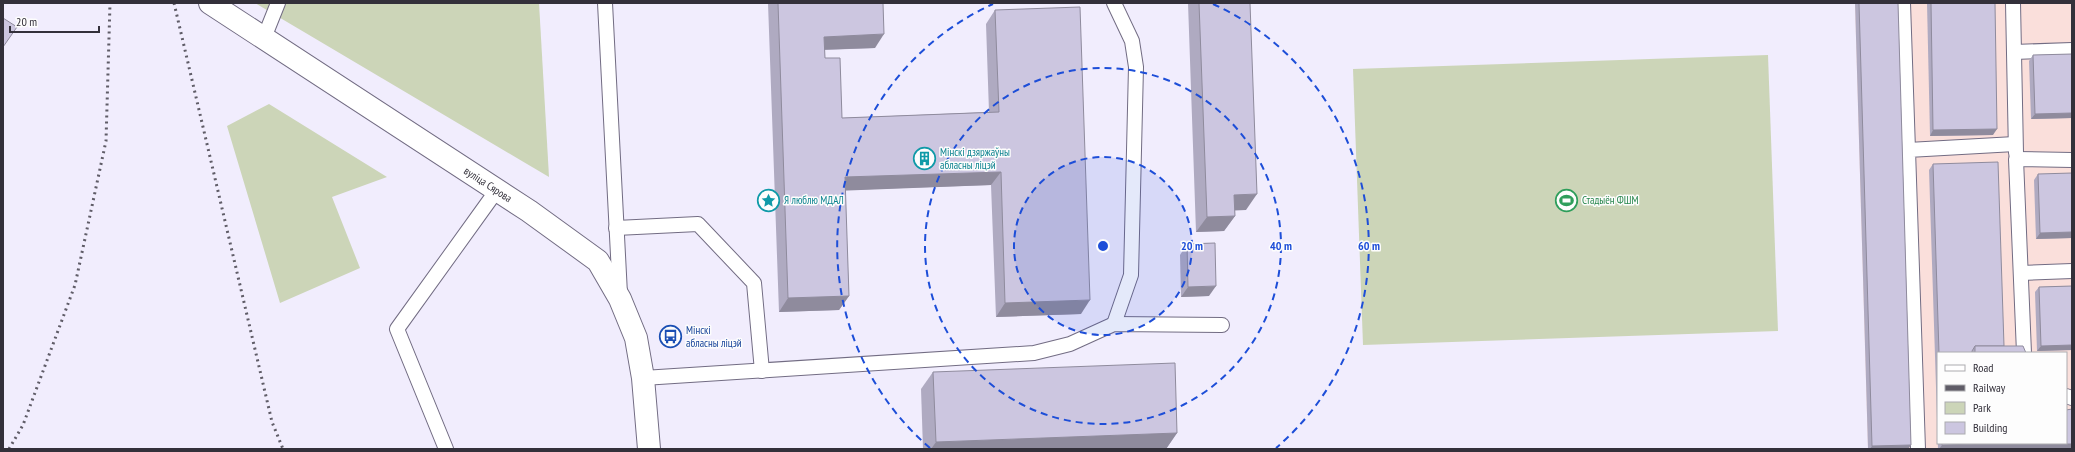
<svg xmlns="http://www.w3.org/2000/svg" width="2075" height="452" font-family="'PT Sans Narrow',sans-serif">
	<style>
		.industrial { fill: #fadfdb; fill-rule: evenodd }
		.green { fill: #ccd5b8 }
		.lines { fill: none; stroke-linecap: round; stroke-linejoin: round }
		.service-casing { stroke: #726c83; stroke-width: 16 }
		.tertiary-casing { stroke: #726c83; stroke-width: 24 }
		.service { stroke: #fff; stroke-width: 14 }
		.tertiary { stroke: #fff; stroke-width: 22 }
		.rail { stroke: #5f5c67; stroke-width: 3; stroke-dasharray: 2 4; stroke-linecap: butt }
		.wall { fill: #afaac1 }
		.shaded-wall { fill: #8f8b9d }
		.building { fill: #ccc6e0; stroke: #8f8b9d }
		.ring { fill: none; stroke: #1d4ed8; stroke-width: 2; stroke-dasharray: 7 5 }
		.labels { text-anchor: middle; stroke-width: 3; stroke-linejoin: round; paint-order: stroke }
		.culture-label { font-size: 11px; fill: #0d838f; stroke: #fdfdfd; text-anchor: start }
		.street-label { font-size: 11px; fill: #33303a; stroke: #fdfdfd }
		.leisure-label { font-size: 11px; fill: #27864d; stroke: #fdfdfd; text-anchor: start }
		.transit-label { font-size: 11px; fill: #164399; stroke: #fdfdfd; text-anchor: start }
		.centre { fill: #1d4ed8; stroke: #fdfdfd; stroke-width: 2 }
		.ring-label { font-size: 12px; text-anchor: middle; font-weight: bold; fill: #1d4ed8; stroke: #fdfdfd; stroke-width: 3; stroke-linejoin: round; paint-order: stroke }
	</style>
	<rect width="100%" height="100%" fill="#f1edfd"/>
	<path class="industrial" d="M1855 3H2072V449H1868ZM1938 353H2066V443H1938Z"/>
	<g class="green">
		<path d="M255 3H539L549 177Z"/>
		<path d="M1768 55 1778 331 1363 345 1353 69Z"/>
		<path d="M269 104 387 177 332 197 360 268 280 303 227 126Z"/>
	</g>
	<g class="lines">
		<defs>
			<g id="service">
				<path d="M605 3 620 294"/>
				<path d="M1114 3 1132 41 1136 67 1131 275 1114 324"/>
				<path d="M1903 3 1908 150"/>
				<path d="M2013 3 2016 153"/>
				<path d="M264 38 278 3"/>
				<path d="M2014 52 2072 50"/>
				<path d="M616 228 698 224 754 283 762 371"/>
				<path d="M2021 273 2072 271"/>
				<path d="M2024 353 2016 159 2072 160"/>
				<path d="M643 378 1034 353 1070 344 1114 324 1222 325"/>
				<path d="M2066 396 2072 398"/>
				<path d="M446 449 397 329 497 190"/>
				<path d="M1918 449 1908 150 2015 144"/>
			</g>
			<g id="tertiary">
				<path id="s1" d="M210 3 529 211 598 261 620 299 636 338 643 378 649 449"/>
			</g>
		</defs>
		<use href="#service" class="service-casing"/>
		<use href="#tertiary" class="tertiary-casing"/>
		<use href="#service" class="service"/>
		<use href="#tertiary" class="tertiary"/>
		<g class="rail">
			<path d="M174 3 272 422 283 449"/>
			<path d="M9 449 23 425 75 285 106 141 110 3"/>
		</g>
	</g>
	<g class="wall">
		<path d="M768 3H883L875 48 824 50 825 58 842 118 989 112 986 24 995 10 1081 314 996 317 991 185 845 190 849 296 839 310 779 312Z"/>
		<path d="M1188 3H1250L1246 210H1235V216L1224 231 1196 232Z"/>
		<path d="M1855 3H1898L1911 445 1908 449H1868Z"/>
		<path d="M1927 3H1995L1993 135 1930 136Z"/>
		<path d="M2072 54V118L2031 119 2029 61 2033 55Z"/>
		<path d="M1933 164 2004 346 2026 353H1938V443H2066L2072 449H1938L1929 170Z"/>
		<path d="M2038 174 2072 238 2036 239 2034 180Z"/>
		<path d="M1187 244 1209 296 1181 297 1180 255Z"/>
		<path d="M2072 286V350L2037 351 2035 292 2039 287Z"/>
		<path d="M933 372 1177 433 1166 449H923L921 389Z"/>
	</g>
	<g class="shaded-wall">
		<path d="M884 34 875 48 814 50 824 37Z"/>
		<path d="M2072 113V118L2031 119 2035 114Z"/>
		<path d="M1997 129 1993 135 1930 136 1933 130Z"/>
		<path d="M1001 172 991 185 835 191 845 177Z"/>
		<path d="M1257 194 1246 210 1223 211 1234 195Z"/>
		<path d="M1235 216 1224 231 1196 232 1207 217Z"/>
		<path d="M2072 232V238L2036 239 2040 233Z"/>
		<path d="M1216 286 1209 296 1181 297 1188 287Z"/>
		<path d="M849 296 839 310 779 312 788 298Z"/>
		<path d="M1090 300 1081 314 996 317 1005 303Z"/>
		<path d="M2072 345V350L2037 351 2041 346Z"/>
		<path d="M1177 433 1166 449H931L936 442Z"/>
		<path d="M1975 443H2033L2072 444V449H1939L1942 445 1975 444Z"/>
		<path d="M1911 445 1908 449H1870L1872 446Z"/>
	</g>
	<g class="building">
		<path d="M778 3H883L884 34 824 37 825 58H840L842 118 999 112 995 10 1080 7 1090 300 1005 303 1001 172 845 177 849 296 788 298Z"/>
		<path d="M1199 3H1250L1257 194 1234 195 1235 216 1207 217Z"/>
		<path d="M1859 3H1898L1911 445 1872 446Z"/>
		<path d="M1931 3H1995L1997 129 1933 130Z"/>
		<path d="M3 18 17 27 3 47Z"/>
		<path d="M2072 54V113L2035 114 2033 55Z"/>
		<path d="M1998 162 2004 346H1975L1972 351V353H1939L1933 164Z"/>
		<path d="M2072 173V232L2040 233 2038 174Z"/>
		<path d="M1215 243 1216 286 1188 287 1187 244Z"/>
		<path d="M2072 286V345L2041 346 2039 287Z"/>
		<path d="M1975 346H2023L2026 353H1975Z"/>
		<path d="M1175 363 1177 433 936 442 933 372Z"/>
		<path d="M2072 409V444H2032L2033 443H2066V410Z"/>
		<path d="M1942 443H1975V444L1942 445Z"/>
	</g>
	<circle cx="1103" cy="246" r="89" fill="#1d4ed8" fill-opacity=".12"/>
	<g class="ring">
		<circle cx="1103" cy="246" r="89"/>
		<circle cx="1103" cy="246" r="178"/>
		<path d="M930 448A266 266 0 0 1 993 4M1213 4A266 266 0 0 1 1276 448"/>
	</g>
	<defs>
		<symbol id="building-ring" viewBox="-11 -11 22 22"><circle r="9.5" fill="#fdfdfd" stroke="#0f9aa8" stroke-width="1.5"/><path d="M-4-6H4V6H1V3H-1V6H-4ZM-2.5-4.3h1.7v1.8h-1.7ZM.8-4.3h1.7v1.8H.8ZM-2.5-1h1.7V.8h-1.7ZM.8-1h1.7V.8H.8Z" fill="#0f9aa8"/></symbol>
		<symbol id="sight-ring" viewBox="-11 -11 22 22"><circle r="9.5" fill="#fdfdfd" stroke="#0f9aa8" stroke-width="1.5"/><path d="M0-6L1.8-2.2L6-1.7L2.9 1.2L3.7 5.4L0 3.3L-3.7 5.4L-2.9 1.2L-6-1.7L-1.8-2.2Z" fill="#0f9aa8"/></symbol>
		<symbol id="stadium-ring" viewBox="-11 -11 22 22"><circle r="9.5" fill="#fdfdfd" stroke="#2e9e5b" stroke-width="1.5"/><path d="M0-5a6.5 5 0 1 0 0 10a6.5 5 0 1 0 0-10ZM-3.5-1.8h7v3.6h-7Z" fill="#2e9e5b"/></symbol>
		<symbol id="bus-ring" viewBox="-11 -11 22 22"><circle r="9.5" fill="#fdfdfd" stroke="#1a4fb4" stroke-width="1.5"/><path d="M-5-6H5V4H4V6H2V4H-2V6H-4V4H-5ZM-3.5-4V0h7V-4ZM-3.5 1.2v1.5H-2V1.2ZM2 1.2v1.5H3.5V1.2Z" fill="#1a4fb4"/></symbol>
	</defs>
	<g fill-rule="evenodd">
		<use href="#building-ring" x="912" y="146" width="25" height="25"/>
		<use href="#sight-ring" x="756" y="188" width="25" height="25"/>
		<use href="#stadium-ring" x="1554" y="188" width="25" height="25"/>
		<use href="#bus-ring" x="658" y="324" width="25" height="25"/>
	</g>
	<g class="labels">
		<g class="culture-label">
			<text x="940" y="156">Мінскі дзяржаўны<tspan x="940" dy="13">абласны ліцэй</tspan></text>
			<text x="784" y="204">Я люблю МДАЛ</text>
		</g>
		<g class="street-label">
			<text dy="4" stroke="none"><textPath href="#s1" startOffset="332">вуліца Сярова</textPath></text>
		</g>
		<g class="leisure-label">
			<text x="1582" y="204">Стадыён ФШМ</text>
		</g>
		<g class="transit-label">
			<text x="686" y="334">Мінскі<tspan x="686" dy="13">абласны ліцэй</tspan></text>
		</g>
	</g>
	<circle cx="1103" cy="246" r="6" class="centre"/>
	<g class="ring-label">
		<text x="1192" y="250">20 m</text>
		<text x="1281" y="250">40 m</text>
		<text x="1369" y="250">60 m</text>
	</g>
	<rect width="2075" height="452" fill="none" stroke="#33303a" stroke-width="8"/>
	<rect x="1937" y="352" width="130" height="92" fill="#fdfdfd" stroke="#acabaf"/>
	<rect x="1945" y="365" width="20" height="6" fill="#ffffff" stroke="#acabaf"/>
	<text x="1973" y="372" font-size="12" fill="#33303a">Road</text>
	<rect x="1945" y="385" width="20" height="6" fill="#5f5c67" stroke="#acabaf"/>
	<text x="1973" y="392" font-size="12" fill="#33303a">Railway</text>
	<rect x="1945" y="402" width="20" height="12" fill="#ccd5b8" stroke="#acabaf"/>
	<text x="1973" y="412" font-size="12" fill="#33303a">Park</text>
	<rect x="1945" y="422" width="20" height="12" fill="#ccc6e0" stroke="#acabaf"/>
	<text x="1973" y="432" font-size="12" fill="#33303a">Building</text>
	<path d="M10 26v6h89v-6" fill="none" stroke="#33303a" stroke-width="2"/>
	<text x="16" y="26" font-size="12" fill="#33303a" stroke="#fdfdfd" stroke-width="3" paint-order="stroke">20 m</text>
</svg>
